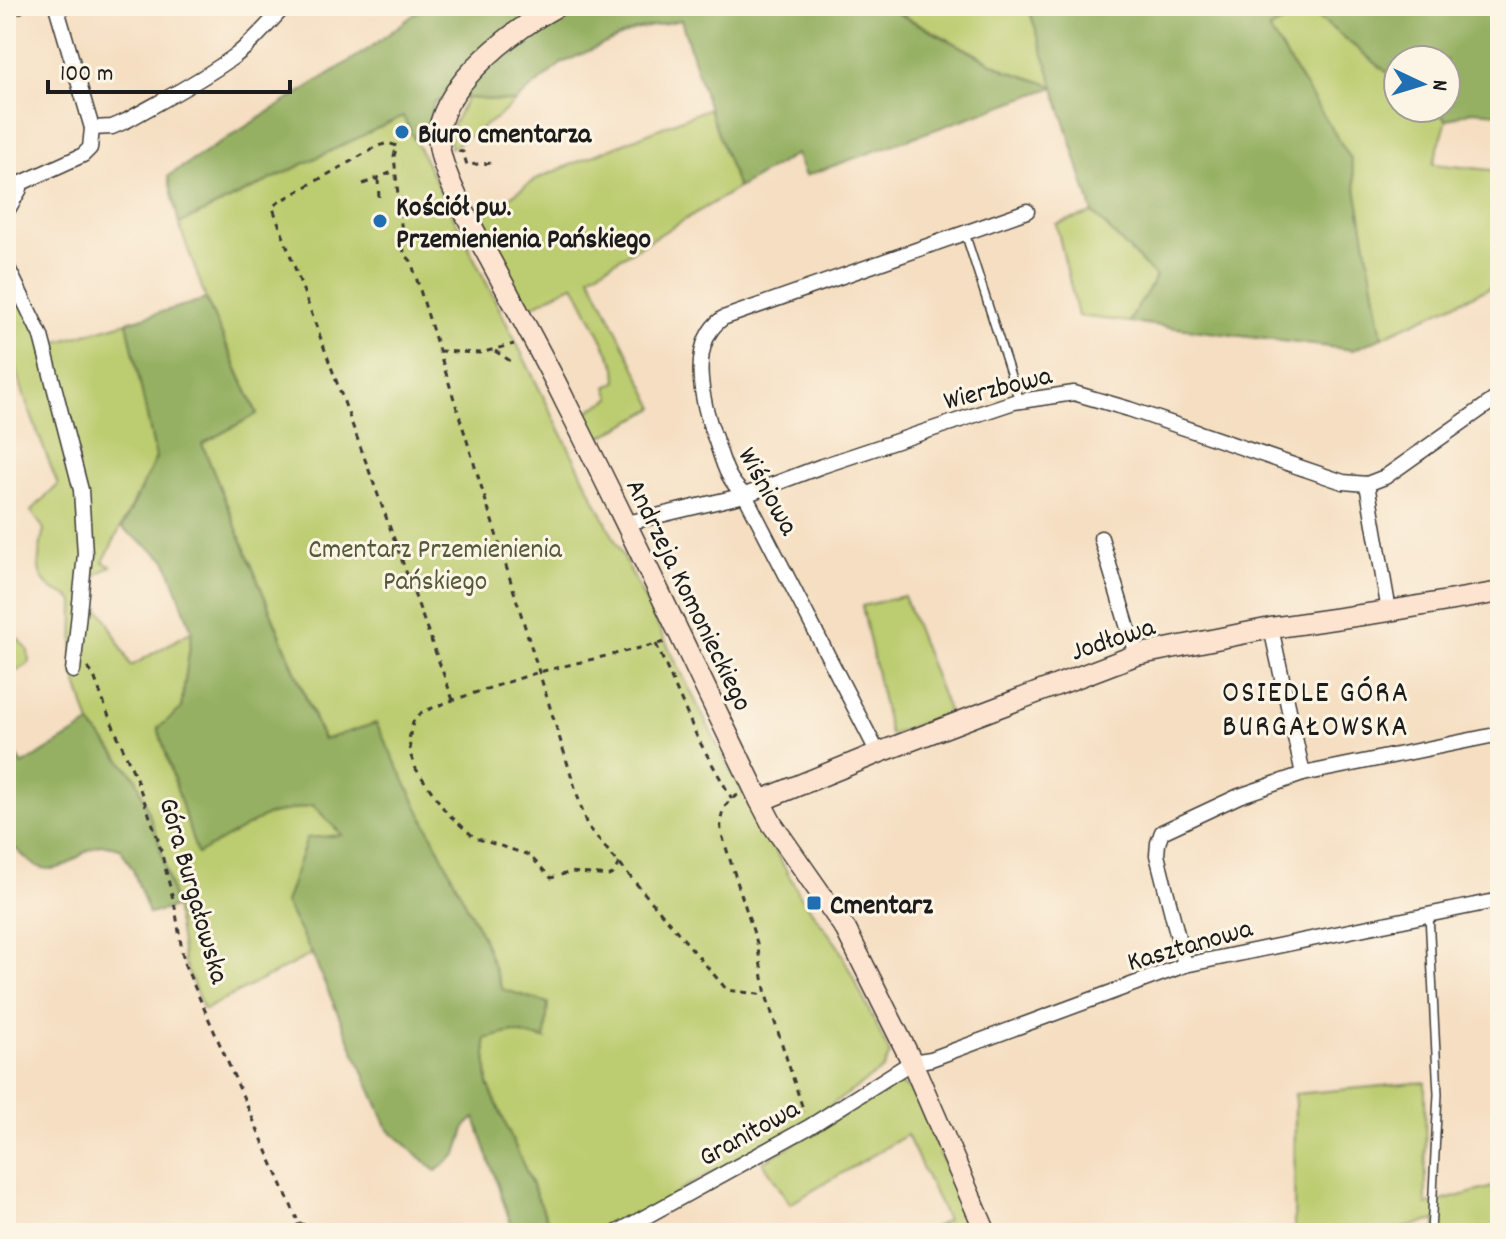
<svg xmlns="http://www.w3.org/2000/svg" width="1506" height="1239" font-family="Dekko,sans-serif">
	<style>
		.green { fill: #bccc6f; stroke: #6c7446; stroke-width: 2 }
		.forest { fill: #95b062; stroke: #58663f; stroke-width: 2 }
		.lines { fill: none; stroke-linecap: round; stroke-linejoin: round }
		.lane-casing { stroke: #3d3935; stroke-width: 10 }
		.street-casing { stroke: #3d3935; stroke-width: 17 }
		.secondary-casing { stroke: #3d3935; stroke-width: 23 }
		.path { stroke: #3d3935; stroke-width: 3; stroke-dasharray: 6 6; stroke-linecap: butt }
		.lane { stroke: #fff; stroke-width: 7 }
		.street { stroke: #fff; stroke-width: 14 }
		.secondary { stroke: #fde4d1; stroke-width: 20 }
		.poi-dot { fill: #1f6fb2; stroke: #fcf5e5; stroke-width: 3 }
		.labels { text-anchor: middle; stroke-width: 6; stroke-linejoin: round; paint-order: stroke }
		.poi-label { font-size: 28px; font-weight: bold; fill: #1c1c1c; stroke: #fcf5e5; text-anchor: start }
		.street-label { font-size: 28px; fill: #1c1c1c; stroke: #fcf5e5 }
		.park-label { font-size: 28px; fill: #545a39; stroke: #fcf5e5 }
		.neighbourhood-label { font-size: 30px; letter-spacing: 2px; fill: #1c1c1c; stroke: #fcf5e5 }
	</style>
	<rect width="100%" height="100%" fill="#fcf5e5"/>
	<filter id="ink" filterUnits="userSpaceOnUse"><feTurbulence type="fractalNoise" baseFrequency=".0125" numOctaves="2"/><feDisplacementMap in="SourceGraphic" scale="16" xChannelSelector="R" yChannelSelector="G"/><feConvolveMatrix kernelMatrix="1 2 1 2 8 2 1 2 1" color-interpolation-filters="sRGB"/></filter>
	<filter id="wash" filterUnits="userSpaceOnUse"><feTurbulence type="fractalNoise" baseFrequency=".006" numOctaves="4" result="noise"/><feDisplacementMap in="SourceGraphic" scale="32" xChannelSelector="R" yChannelSelector="G"/><feGaussianBlur stdDeviation="1.8" result="paint"/><feColorMatrix in="noise" values="0 0 0 0 0 0 0 0 0 0 0 0 0 0 0 0 0 1.4 0 .05"/><feComposite in="paint" operator="in"/></filter>
	<g filter="url(#wash)">
		<rect width="100%" height="100%" fill="#f5dec1"/>
		<g class="green">
			<path d="M889 6H1028L1055 87 1006 70 889 8Z"/>
			<path d="M1309 10 1398 81V108H1432L1447 120 1433 164 1500 171V283L1382 337 1351 159 1268 29Z"/>
			<path d="M467 98 515 102 499 116 451 148 450 130Z"/>
			<path d="M709 108 738 188 590 276 655 408 594 441 583 414 611 398 607 387 617 381 616 367 574 284 527 309 480 218 536 179Z"/>
			<path d="M403 116 730 770 800 895 838 946 890 1054 883 1069 807 1122 683 1188 676 1195 604 1233H553L488 1084 485 1038 512 1032 545 1039 502 989 483 938 324 741 202 444 257 413 206 299 179 224Z"/>
			<path d="M1093 213 1156 277 1129 322 1078 316 1056 224Z"/>
			<path d="M6 266 51 344 127 322 156 458 103 562 111 566 91 578 87 596 105 616 131 666 192 631 181 709 197 854 267 815 313 805 343 836 285 903 312 954 204 1010 184 963 175 906 158 839 136 778 90 724 73 671 74 602C68 594 60 594 52 589 31 575 40 550 44 529L31 511 58 485C38 432 14 379 6 323 4 304 6 284 6 266Z"/>
			<path d="M904 596 949 713 890 735 862 606Z"/>
			<path d="M6 625 28 650 29 663 6 678Z"/>
			<path d="M1425 1082 1426 1205 1500 1185V1233H1436V1220L1382 1233H1294L1295 1094Z"/>
			<path d="M896 1083 908 1088 918 1101 973 1233H924L947 1220 907 1135 790 1204 763 1162Z"/>
		</g>
		<g class="forest">
			<path d="M425 6H889V9L1005 70 1054 86 1028 6H1500V113L1471 111 1447 120 1432 108H1446V60H1398V81L1309 10 1269 29 1351 159 1382 337 1353 350 1129 322 1156 277 1093 213 1054 87 805 176 796 154 738 188 709 109 681 20 635 30 562 63 515 102 467 98 434 102 429 122 421 126 414 139 403 116 179 224 168 176 370 48Z"/>
			<path d="M206 299 257 414 202 444 323 740 376 723 483 938 502 989 548 1003 545 1039 512 1032 485 1039 488 1084 553 1233H514L475 1118 466 1126 457 1154 436 1171 388 1129 312 954 285 903 307 838 342 835 313 805 267 815 197 854 158 728 181 709 192 631 166 560 122 528 156 458 127 322Z"/>
			<path d="M90 724 136 778 158 839 175 907 149 914 133 870 120 848C114 847 107 844 101 845 81 849 72 869 49 869 28 869 23 849 6 843V738L22 765Z"/>
		</g>
	</g>
	<g filter="url(#ink)">
		<g class="lines">
			<defs>
				<g id="lane">
					<path d="M965 233 1019 401"/>
					<path d="M1429 914 1438 1094 1431 1233"/>
				</g>
				<g id="street">
					<path d="M92 128 112 127 126 121C161 101 199 82 232 58 252 44 268 24 285 6"/>
					<path d="M6 190 83 155 90 148 92 128 56 6"/>
					<path d="M6 213 20 189 19 184"/>
					<path d="M6 264 41 336 81 490 85 554 73 671"/>
					<path d="M1367 484 1389 611"/>
					<path d="M627 523 745 495 822 466 1014 402 1074 393 1129 409 1343 482 1367 484 1385 477 1498 397"/>
					<path d="M1101 538 1136 655"/>
					<path d="M1271 628 1303 774"/>
					<path d="M878 753 745 495C727 481 723 462 716 441 703 407 686 344 723 318L1027 211"/>
					<path d="M1185 965 1157 855 1158 843 1162 832 1239 796 1303 774 1500 734"/>
					<path d="M301 1231 302 1233"/>
					<path d="M616 1233 809 1127 912 1062 931 1059 1185 965 1500 900"/>
				</g>
				<g id="secondary">
					<path d="M557 6C515 29 447 80 439 130 433 163 476 233 492 263 517 310 543 356 566 403 633 534 695 668 760 801L772 824 846 930 912 1062 986 1233"/>
					<path d="M760 801 878 753 1136 655 1271 628 1389 611 1500 592"/>
				</g>
			</defs>
			<use href="#lane" class="lane-casing"/>
			<use href="#street" class="street-casing"/>
			<use href="#secondary" class="secondary-casing"/>
			<g class="path">
				<path d="M6 17 41 6"/>
				<path d="M458 151 463 152 467 165 492 163"/>
				<path d="M378 179 379 199"/>
				<path d="M363 184 395 171"/>
				<path d="M439 351 480 353 514 344"/>
				<path d="M495 351 512 362"/>
				<path d="M656 644 698 739 732 799"/>
				<path d="M88 668 94 676 108 714 136 778 158 839 175 907 184 963 297 1219"/>
				<path d="M453 700 273 208V206L279 202 378 146 388 143 397 146 394 156 404 253 411 261 587 826 727 990 766 995"/>
				<path d="M738 795C722 803 720 816 721 832L757 943 766 995 804 1112"/>
				<path d="M619 863 613 874 608 876 571 872 551 878 529 855 475 838 446 812 416 769 411 756 409 739 413 722 422 712 453 700 539 672 665 642"/>
			</g>
			<use href="#lane" class="lane"/>
			<use href="#street" class="street"/>
			<use href="#secondary" class="secondary"/>
		</g>
	</g>
	<g class="poi-dot">
		<circle cx="402" cy="132" r="8"/>
		<circle cx="380" cy="221" r="8"/>
		<rect x="806" y="895" width="16" height="16" rx="4"/>
	</g>
	<g class="labels">
		<g class="poi-label">
			<text x="418" y="142">Biuro cmentarza</text>
			<text x="396" y="215">Kościół pw.<tspan x="396" dy="32">Przemienienia Pańskiego</tspan></text>
			<text x="830" y="913">Cmentarz</text>
		</g>
		<g class="street-label">
			<text transform="translate(997 386) rotate(-14)" y="10">Wierzbowa</text>
			<text transform="translate(770 490) rotate(61)" y="10">Wiśniowa</text>
			<text transform="translate(691 594) rotate(64)" y="10">Andrzeja Komonieckiego</text>
			<text transform="translate(1112 637) rotate(-18)" y="10">Jodłowa</text>
			<text transform="translate(196 890) rotate(74)" y="10">Góra Burgałowska</text>
			<text transform="translate(1189 943) rotate(-16)" y="10">Kasztanowa</text>
			<text transform="translate(748 1131) rotate(-29)" y="10">Granitowa</text>
		</g>
		<g class="park-label">
			<text x="435" y="557">Cmentarz Przemienienia<tspan x="435" dy="32">Pańskiego</tspan></text>
		</g>
		<g class="neighbourhood-label">
			<text x="1316" y="701">OSIEDLE GÓRA<tspan x="1316" dy="34">BURGAŁOWSKA</tspan></text>
		</g>
	</g>
	<rect width="1506" height="1239" fill="none" stroke="#fcf5e5" stroke-width="32"/>
	<g transform="translate(1422 84) rotate(94)"><circle r="38" fill="#fcf5e5" stroke="#a29e95" stroke-width="2"/>
	<path d="M0-6L14 30L0 20L-14 30Z" fill="#1f6fb2"/>
	<text y="-12" font-size="22" font-weight="bold" text-anchor="middle" fill="#1c1c1c">N</text>
	</g>
	<path d="M48 80v12h242v-12" fill="none" stroke="#1c1c1c" stroke-width="4"/>
	<text x="60" y="80" font-size="24" fill="#1c1c1c" stroke="#fcf5e5" stroke-width="6" paint-order="stroke">100 m</text>
</svg>
